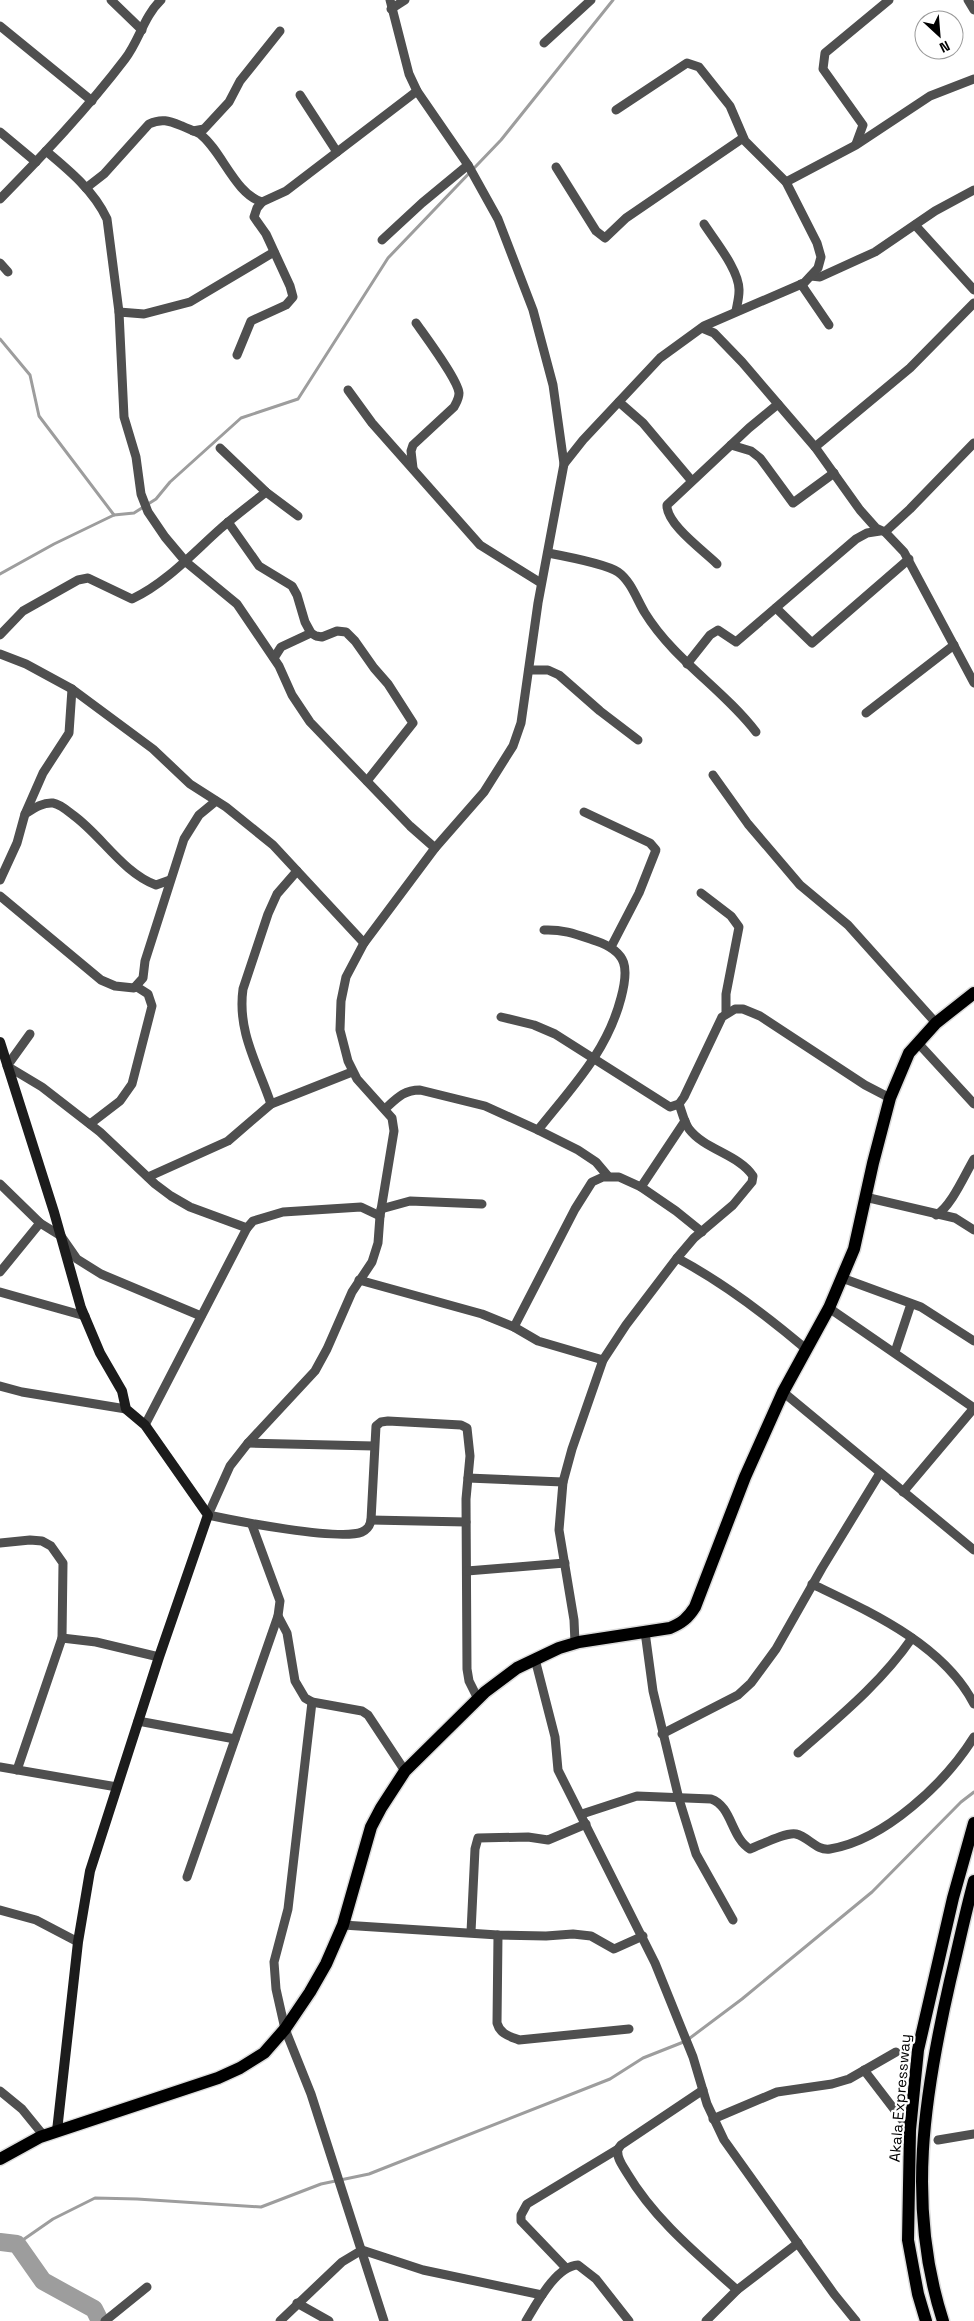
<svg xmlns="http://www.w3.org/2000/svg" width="974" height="2321" font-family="'Space Grotesk',sans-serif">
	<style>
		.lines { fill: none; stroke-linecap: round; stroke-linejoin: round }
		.stream { stroke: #9d9d9d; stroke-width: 3 }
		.river { stroke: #9d9d9d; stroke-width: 18 }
		.primary-casing { stroke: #dbdbdb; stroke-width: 15 }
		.street { stroke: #4f4f4f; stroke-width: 9 }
		.secondary { stroke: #1c1c1c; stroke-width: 10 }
		.primary { stroke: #000; stroke-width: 12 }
		.labels { text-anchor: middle; stroke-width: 4.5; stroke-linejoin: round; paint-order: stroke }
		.street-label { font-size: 15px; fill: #000; stroke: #fff }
	</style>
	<rect width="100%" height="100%" fill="#fff"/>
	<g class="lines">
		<g class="stream">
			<path d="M0 339 30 375 39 416 114 515"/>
			<path d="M0 574 54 544 114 515 134 513 156 499 170 482 241 418 298 399 388 258 501 140 613 0"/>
			<path d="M17 2244 53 2219 95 2198 137 2199 261 2207 321 2184 369 2174 610 2079 643 2058 686 2041 742 1999 872 1892 961 1802 974 1792"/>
		</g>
		<path class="river" d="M0 2242 17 2244 43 2281 94 2309 100 2321"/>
		<defs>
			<g id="primary">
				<path d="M0 2159 40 2137 218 2078 240 2068 264 2053 285 2029 310 1992 326 1964 343 1925 371 1827 381 1808 405 1771 485 1692 517 1668 559 1648 579 1642 670 1628C682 1623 688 1618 695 1607L745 1477 783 1392 829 1308 854 1249 873 1163 890 1098 909 1053 936 1023 974 993"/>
				<path d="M926 2321 918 2294 908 2240 910 2130 918 2050 953 1898 974 1823"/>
				<path d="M943 2321C906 2207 924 2095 950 1981 958 1948 965 1914 974 1881"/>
			</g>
		</defs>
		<use href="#primary" class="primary-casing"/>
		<g class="street">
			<path d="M111 0 142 30"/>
			<path d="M390 0 409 74 417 91 468 165 498 219 533 310 553 385 564 464 538 603 521 723 513 746 484 792 435 848 364 943 346 977 341 1001 340 1030 348 1061 357 1079 392 1118 394 1131 380 1216 378 1243 372 1262 352 1292 327 1349 315 1371 248 1443 230 1466 208 1515C236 1521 339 1541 362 1532 368 1529 370 1526 371 1520L376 1426 381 1422 388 1421 461 1425 467 1428 470 1456 466 1499 467 1669 469 1681 478 1699"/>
			<path d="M968 0 974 10"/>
			<path d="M391 9 405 0"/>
			<path d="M0 26 92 101"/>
			<path d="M544 43 591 0"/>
			<path d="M300 95 337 152"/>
			<path d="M193 131 204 129 229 102 240 81 280 31"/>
			<path d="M0 132 36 162"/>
			<path d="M856 144 863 125 823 69 825 53 889 0"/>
			<path d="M46 151C70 171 94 191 107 219L119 312 124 417 136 457 141 494 148 512 165 537 186 562 237 604 279 666 292 695 310 722 410 826 435 848"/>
			<path d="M556 167 596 231 605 238 626 218 743 138"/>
			<path d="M786 182 856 145 930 96 974 79"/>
			<path d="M86 188 104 174 149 124C162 118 169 121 182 126 188 129 195 131 200 134 222 151 235 194 262 202L286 191 417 91"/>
			<path d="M0 199C44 154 87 109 125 59 139 41 144 16 161 0"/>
			<path d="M704 224C715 241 740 271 739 291 739 298 737 305 736 311"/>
			<path d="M915 225 974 290"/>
			<path d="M382 240 422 203 468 165"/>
			<path d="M0 263 8 272"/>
			<path d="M811 276 820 277 875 252 935 211 974 190"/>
			<path d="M801 284 829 325"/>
			<path d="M119 312 144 314 190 302 274 252"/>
			<path d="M702 328 714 333 742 362 815 447 860 510 876 528 885 532 904 552 974 683"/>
			<path d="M237 355 251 321 286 305 293 297 290 286 266 234 254 217 257 208 262 202"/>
			<path d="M348 390 372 423 480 545 541 583"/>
			<path d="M619 402 643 423 691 480"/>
			<path d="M731 445 751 451 760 458 793 503 834 473"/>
			<path d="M815 447 910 368 974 303"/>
			<path d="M220 448 266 492 298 516"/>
			<path d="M564 464 583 440 660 358 704 326 804 283 818 268 821 257 817 243 786 182 745 141 730 106 699 67 687 63 616 110"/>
			<path d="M413 468 411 451 413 445 454 407C456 403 459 399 459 393 458 380 425 336 416 323"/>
			<path d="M228 522 259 566 292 586 297 595 305 622 311 633 316 636 322 637 337 631 346 632 355 641 374 668 388 684 413 723 367 781"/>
			<path d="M885 532 910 509 974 443"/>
			<path d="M548 553C564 556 606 564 618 572 631 581 637 600 645 613 674 660 723 689 756 732"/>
			<path d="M717 564C704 551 666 524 667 505L749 428 778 404"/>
			<path d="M776 608 812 643 909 559"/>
			<path d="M0 635 23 611 78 580 88 578 132 599C166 583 193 553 220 529 235 516 251 504 266 492"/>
			<path d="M0 654 26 664 72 689 153 749 190 784 226 807 273 845 364 943"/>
			<path d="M274 658 281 647 311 633"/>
			<path d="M687 664 710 635 718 630 736 642 856 539 867 533 880 531"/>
			<path d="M529 670H548L559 675 600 711 638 740"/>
			<path d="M866 713 954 645"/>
			<path d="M713 775 748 824 800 885 848 925 936 1023"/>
			<path d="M584 812 650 843 656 850 639 893 611 947"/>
			<path d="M25 814C33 809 43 802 53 803 60 804 68 811 73 815 101 835 123 873 156 885L170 880"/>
			<path d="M297 871 277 894 268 914 243 989C237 1032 258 1065 271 1104L352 1072"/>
			<path d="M0 880 17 843 25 814 43 773 69 733 72 689"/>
			<path d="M701 893 731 916 739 927 726 994V1013"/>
			<path d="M0 896 101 980 115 986 134 988 143 978 145 961 184 839 199 815 216 801"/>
			<path d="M501 1017 534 1025 555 1034 670 1107 679 1104 684 1097 722 1017 735 1009H743L760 1016 865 1085 890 1098"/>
			<path d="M30 1034 7 1066 42 1087 100 1132 155 1184 171 1196 190 1207 247 1228 253 1221 283 1212 361 1207 380 1216"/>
			<path d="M918 1043 974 1104"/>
			<path d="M385 1109C397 1098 404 1090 420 1090L485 1106 538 1130 578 1150 596 1162 607 1175"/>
			<path d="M90 1124 120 1101 132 1084 152 1006 148 994 137 987"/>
			<path d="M538 1130C572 1087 607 1052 621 998 629 968 628 952 596 941 578 935 563 929 544 930"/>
			<path d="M148 1177 228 1141 271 1104"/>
			<path d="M0 1184 40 1223 61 1236 77 1259 101 1274 201 1316"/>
			<path d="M641 1187 685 1121"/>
			<path d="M865 1197 955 1218 974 1230"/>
			<path d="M381 1209 410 1201 482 1204"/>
			<path d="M936 1215C951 1207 965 1174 974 1159"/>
			<path d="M677 1258C724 1283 766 1315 806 1349"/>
			<path d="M0 1272 40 1223"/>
			<path d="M842 1278 921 1307 974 1341"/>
			<path d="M359 1280 482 1314 514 1327 538 1341 603 1360"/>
			<path d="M0 1292 85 1316"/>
			<path d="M829 1308 974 1408"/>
			<path d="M514 1327 575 1209 592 1182 603 1177H619L641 1187 676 1211 702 1232"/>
			<path d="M895 1352 911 1304"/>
			<path d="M0 1386 22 1392 126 1409"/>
			<path d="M783 1392 974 1550"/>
			<path d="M145 1425 247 1228"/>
			<path d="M248 1443 374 1446"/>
			<path d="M468 1478 563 1482"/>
			<path d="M903 1492 974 1408"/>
			<path d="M371 1520 466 1522"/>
			<path d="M0 1543 30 1540 42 1541 51 1546 63 1563 62 1638 17 1770"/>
			<path d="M467 1571 565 1563"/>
			<path d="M812 1584C870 1612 943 1644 974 1704"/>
			<path d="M278 1616 287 1633 295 1681 305 1698 312 1702 362 1711 368 1715 405 1771"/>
			<path d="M645 1632 653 1691 679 1799 696 1854 733 1920"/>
			<path d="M62 1638 96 1642 159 1657"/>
			<path d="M575 1643 574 1620 559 1530 563 1482 572 1449 603 1360 626 1325 677 1258 694 1238 733 1205 752 1182 753 1176C738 1154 705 1150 689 1129 684 1122 682 1112 679 1104"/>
			<path d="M535 1659 555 1737 558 1770 655 1963 693 2057 707 2104 724 2140 834 2294 856 2321"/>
			<path d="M312 1702 288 1909 274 1962 276 1989 285 2029 311 2094 384 2321"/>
			<path d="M138 1721 235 1739"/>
			<path d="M662 1734 738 1695 751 1683 776 1649 822 1568 880 1473"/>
			<path d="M798 1753C839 1717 881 1683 912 1638"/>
			<path d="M0 1767 117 1787"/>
			<path d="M582 1814 637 1796 711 1799C732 1806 731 1838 750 1849 761 1845 785 1832 796 1834 809 1837 816 1851 830 1849 885 1840 946 1782 974 1737"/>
			<path d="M187 1877 278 1616 280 1601 252 1525"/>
			<path d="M0 1910 36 1920 78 1942"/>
			<path d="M343 1925 498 1935 546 1936 573 1934 591 1936 614 1949 643 1936"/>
			<path d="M471 1932 475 1849 478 1838 528 1837 548 1840 586 1824"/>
			<path d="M498 1935 497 2023C500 2034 509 2036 519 2040L629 2029"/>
			<path d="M864 2070 910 2130"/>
			<path d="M0 2091 22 2109 44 2136"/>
			<path d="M713 2119 777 2092 832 2084 849 2079 896 2052"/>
			<path d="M938 2140 974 2134"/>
			<path d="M618 2149C616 2158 623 2166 627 2173 655 2220 697 2254 737 2290"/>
			<path d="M566 2268 521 2221V2215L527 2204 618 2149 621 2145 703 2090"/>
			<path d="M297 2303 329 2321"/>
			<path d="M105 2321 147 2287"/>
			<path d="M280 2321 342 2262 362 2250 423 2270 542 2295"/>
			<path d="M526 2321C537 2303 556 2266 578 2265L596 2279 629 2321"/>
			<path d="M706 2321 737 2290 798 2243"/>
		</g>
		<path class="secondary" d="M0 1042 54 1212 81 1308 100 1353 122 1391 126 1409 145 1425 208 1515 159 1657 90 1871 78 1942 57 2131"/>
		<use href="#primary" class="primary"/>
	</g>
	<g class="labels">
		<g class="street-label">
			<text transform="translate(900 2098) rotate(-85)" y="5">Akala Expressway</text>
		</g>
	</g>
	<g transform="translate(939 35) rotate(154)"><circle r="24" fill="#ffffff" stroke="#999999"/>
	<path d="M0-4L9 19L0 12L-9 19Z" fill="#000000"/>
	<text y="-8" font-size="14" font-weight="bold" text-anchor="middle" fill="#000000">N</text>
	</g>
</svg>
